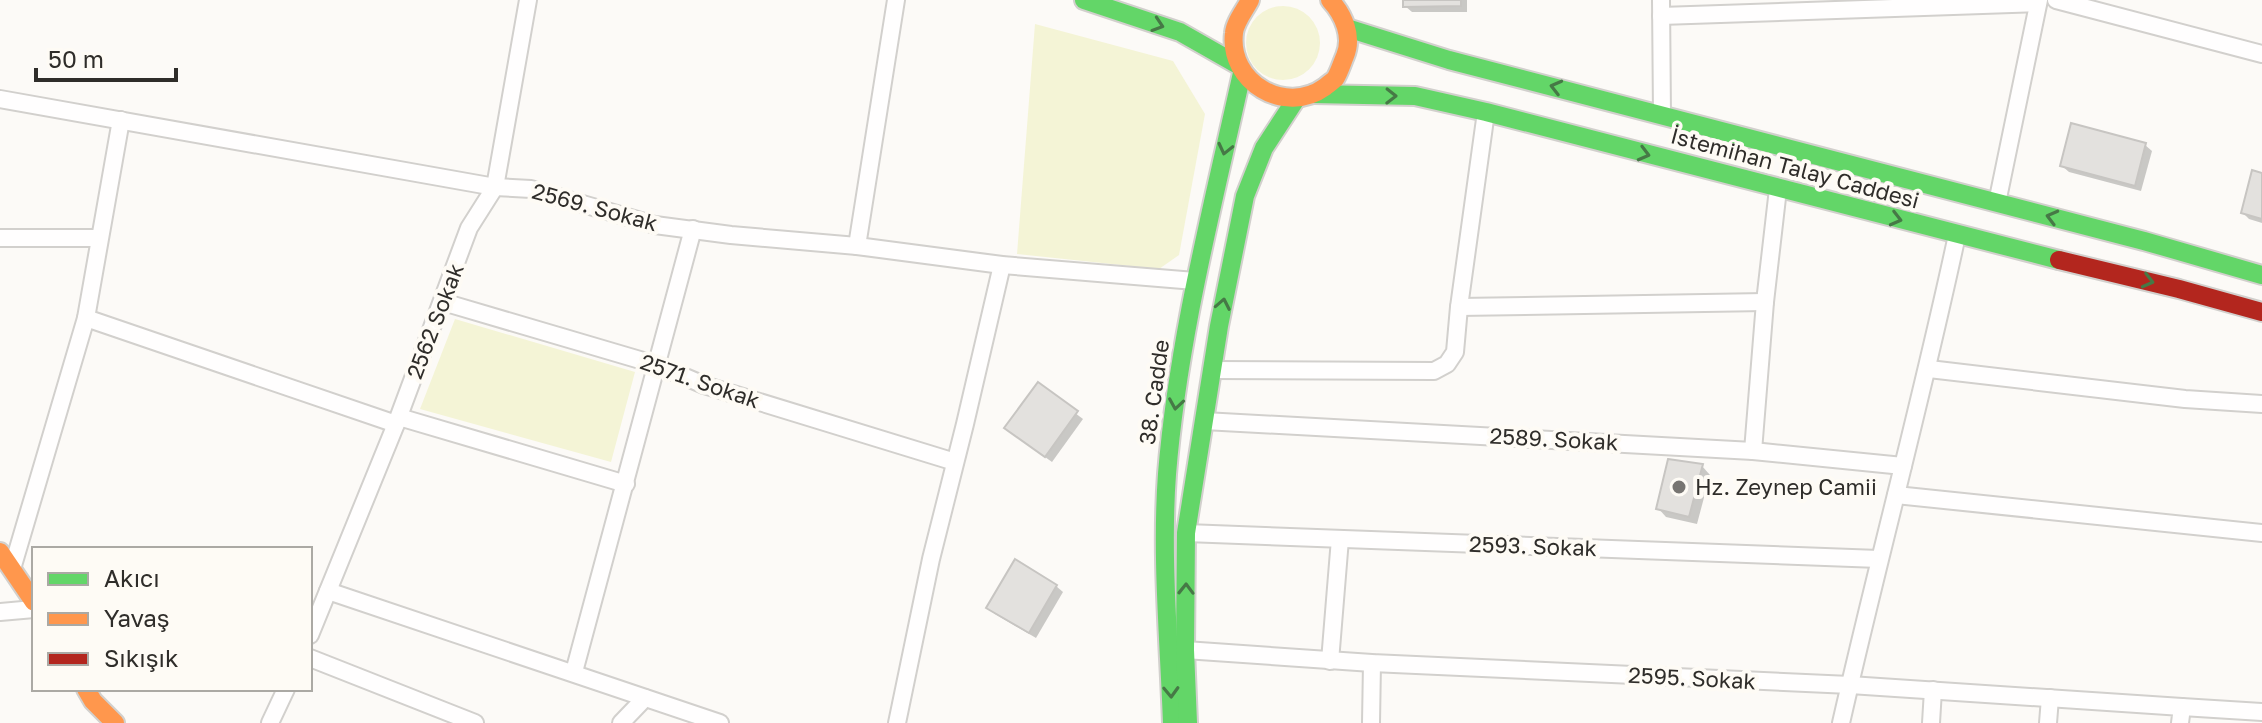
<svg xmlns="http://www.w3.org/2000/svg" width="2262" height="723" font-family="'Golos Text',sans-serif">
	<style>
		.green { fill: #f4f4d6 }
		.shadow { fill: #0003 }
		.building { fill: #e3e1de; stroke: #c7c5c2; stroke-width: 2 }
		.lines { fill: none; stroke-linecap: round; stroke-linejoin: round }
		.street-casing { stroke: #d2d0cd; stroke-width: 20 }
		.fast-casing { stroke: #d2d0cd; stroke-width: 22 }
		.slow-casing { stroke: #d2d0cd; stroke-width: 22 }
		.jam-casing { stroke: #d2d0cd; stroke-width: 22 }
		.street { stroke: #fffefe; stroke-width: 16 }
		.fast { stroke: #63d668; stroke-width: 18 }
		.slow { stroke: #ff974d; stroke-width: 18 }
		.jam { stroke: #b3261e; stroke-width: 18 }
		.oneway { stroke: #467946 }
		.poi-dot { fill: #777572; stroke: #fefbf5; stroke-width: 3 }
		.labels { text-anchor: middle; stroke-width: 8; stroke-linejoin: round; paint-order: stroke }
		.street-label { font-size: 22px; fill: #2f2d2a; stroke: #fefbf5 }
		.poi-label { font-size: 22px; fill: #2f2d2a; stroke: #fefbf5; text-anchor: start }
	</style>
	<rect width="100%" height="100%" fill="#fcfaf7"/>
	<g class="green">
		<circle cx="1283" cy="43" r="37"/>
		<path d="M1035 24 1173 61 1205 114 1179 255 1159 269 1017 254Z"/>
		<path d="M455 319 635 372 611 462 420 409Z"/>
	</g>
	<g class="shadow">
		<path d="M1405 0H1467V12H1412L1405 6Z"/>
		<path d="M2145 145 2152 151 2141 191 2069 172 2062 166Z"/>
		<path d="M2262 175V223L2249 219 2243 213Z"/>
		<path d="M1038 385 1083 419 1052 462 1013 434Z"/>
		<path d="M1702 466 1710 475 1697 524 1666 517 1658 508Z"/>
		<path d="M1056 586 1063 592 1036 638 995 614 988 608Z"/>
	</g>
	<g class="building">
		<path d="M1403 0H1461V6L1403 7Z"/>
		<path d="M2071 123 2146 143 2135 186 2060 166Z"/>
		<path d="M2252 170 2262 173V219L2241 213Z"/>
		<path d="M1038 382 1078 411 1045 457 1004 428Z"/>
		<path d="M1668 459 1703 464 1689 517 1656 509Z"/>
		<path d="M1015 559 1057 585 1029 633 986 608Z"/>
	</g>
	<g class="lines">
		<defs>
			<g id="street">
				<path d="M1661 0 1662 114"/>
				<path d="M2056 0 2262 54"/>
				<path d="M1661 16 2038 3"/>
				<path d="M0 99 495 187 531 189 655 225 731 235 857 246 1002 265 1195 281"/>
				<path d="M1997 203 2039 0"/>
				<path d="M0 238H99"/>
				<path d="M857 246 896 0"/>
				<path d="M443 302 657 365 704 385 955 462"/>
				<path d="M1459 307 1765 302"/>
				<path d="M86 318 396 424"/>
				<path d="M1929 369 2185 399 2262 404"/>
				<path d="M1212 370 1434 371 1447 364 1455 352 1459 307 1486 112"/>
				<path d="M399 417 626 484"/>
				<path d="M1204 421 1753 451 1903 466"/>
				<path d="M1753 451 1765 302 1778 189"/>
				<path d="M1896 495 2262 533"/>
				<path d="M1186 533 1879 559"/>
				<path d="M12 569 86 318 121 120"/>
				<path d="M328 591 720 723"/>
				<path d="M0 612 34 609"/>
				<path d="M310 635 396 424 469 228 495 187 528 0"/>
				<path d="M1185 650 1372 663 1850 685 2182 707 2180 723"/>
				<path d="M310 658 475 723"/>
				<path d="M1330 661 1340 539"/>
				<path d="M574 672 693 229"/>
				<path d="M2182 707 2262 712"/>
				<path d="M270 723 286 689"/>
				<path d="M621 723 645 698"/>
				<path d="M897 723 931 559 965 424 1002 265"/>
				<path d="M1371 723 1372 663"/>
				<path d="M1841 723C1878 560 1922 399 1957 235"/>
				<path d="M1931 723 1933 690"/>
				<path d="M2048 723 2050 698"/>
			</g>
			<g id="fast">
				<path d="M1084 0 1180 32 1238 65"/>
				<path d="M1347 28 1449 60 2144 241 2262 275"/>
				<path d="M1313 94 1415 96 1486 112 2059 260"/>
				<path d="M1172 723C1169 640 1161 556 1167 474 1178 338 1213 205 1242 73"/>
				<path d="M1188 723 1185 650 1186 533 1219 326 1245 196 1264 148 1296 99"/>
			</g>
			<g id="slow">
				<path d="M1250 0C1245 10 1235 22 1234 33 1228 82 1285 116 1325 87 1327 85 1334 80 1335 79 1339 73 1342 63 1345 56 1353 37 1344 15 1330 0"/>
				<path d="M0 552 34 602"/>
				<path d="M86 689 93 701 115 723"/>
			</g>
			<path id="jam" d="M2059 260 2179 289 2262 312"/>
		</defs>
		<use href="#street" class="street-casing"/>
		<use href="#fast" class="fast-casing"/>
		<use href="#slow" class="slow-casing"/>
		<use href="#jam" class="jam-casing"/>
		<use href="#street" class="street"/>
		<use href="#fast" class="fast"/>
		<use href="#slow" class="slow"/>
		<use href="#jam" class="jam"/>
	</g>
	<defs><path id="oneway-chevron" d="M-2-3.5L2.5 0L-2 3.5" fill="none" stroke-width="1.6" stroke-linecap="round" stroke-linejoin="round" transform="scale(2)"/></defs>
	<g class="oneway">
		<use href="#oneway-chevron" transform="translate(1158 25) rotate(18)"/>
		<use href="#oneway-chevron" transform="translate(1556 87) rotate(-166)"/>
		<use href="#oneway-chevron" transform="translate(1391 96) rotate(1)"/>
		<use href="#oneway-chevron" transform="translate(1225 149) rotate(103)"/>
		<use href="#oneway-chevron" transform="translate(1644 154) rotate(15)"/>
		<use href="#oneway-chevron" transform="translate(2052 217) rotate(-165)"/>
		<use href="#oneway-chevron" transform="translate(1896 219) rotate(14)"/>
		<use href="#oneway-chevron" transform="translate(2148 281) rotate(14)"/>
		<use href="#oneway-chevron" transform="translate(1223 304) rotate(-79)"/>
		<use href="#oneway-chevron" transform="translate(1176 404) rotate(99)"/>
		<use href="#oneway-chevron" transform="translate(1186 589) rotate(-89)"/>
		<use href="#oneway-chevron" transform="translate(1171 692) rotate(88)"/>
	</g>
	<circle class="poi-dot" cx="1679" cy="487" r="8"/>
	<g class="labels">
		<g class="street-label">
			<text transform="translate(1795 168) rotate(15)" y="8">İstemihan Talay Caddesi</text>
			<text transform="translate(595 207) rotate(15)" y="8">2569. Sokak</text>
			<text transform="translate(435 321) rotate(-69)" y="8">2562 Sokak</text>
			<text transform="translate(700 381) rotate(19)" y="8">2571. Sokak</text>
			<text transform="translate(1154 392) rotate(-82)" y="8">38. Cadde</text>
			<text transform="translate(1554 439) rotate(3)" y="8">2589. Sokak</text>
			<text transform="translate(1533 546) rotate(2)" y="8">2593. Sokak</text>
			<text transform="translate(1692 678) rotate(3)" y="8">2595. Sokak</text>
		</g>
		<g class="poi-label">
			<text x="1695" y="495">Hz. Zeynep Camii</text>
		</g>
	</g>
	<rect x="32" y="547" width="280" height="144" fill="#fefbf5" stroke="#aba9a4" stroke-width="2"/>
	<rect x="48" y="573" width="40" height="12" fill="#63d668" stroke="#aba9a4" stroke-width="2"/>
	<text x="104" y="587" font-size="24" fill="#2f2d2a">Akıcı</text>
	<rect x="48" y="613" width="40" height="12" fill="#ff974d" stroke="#aba9a4" stroke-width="2"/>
	<text x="104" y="627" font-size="24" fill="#2f2d2a">Yavaş</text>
	<rect x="48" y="653" width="40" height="12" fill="#b3261e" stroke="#aba9a4" stroke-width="2"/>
	<text x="104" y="667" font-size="24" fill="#2f2d2a">Sıkışık</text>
	<path d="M36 68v12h140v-12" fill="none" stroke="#2f2d2a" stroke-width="4"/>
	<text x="48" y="68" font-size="24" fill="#2f2d2a" stroke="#fefbf5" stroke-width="6" paint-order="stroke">50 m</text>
</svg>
